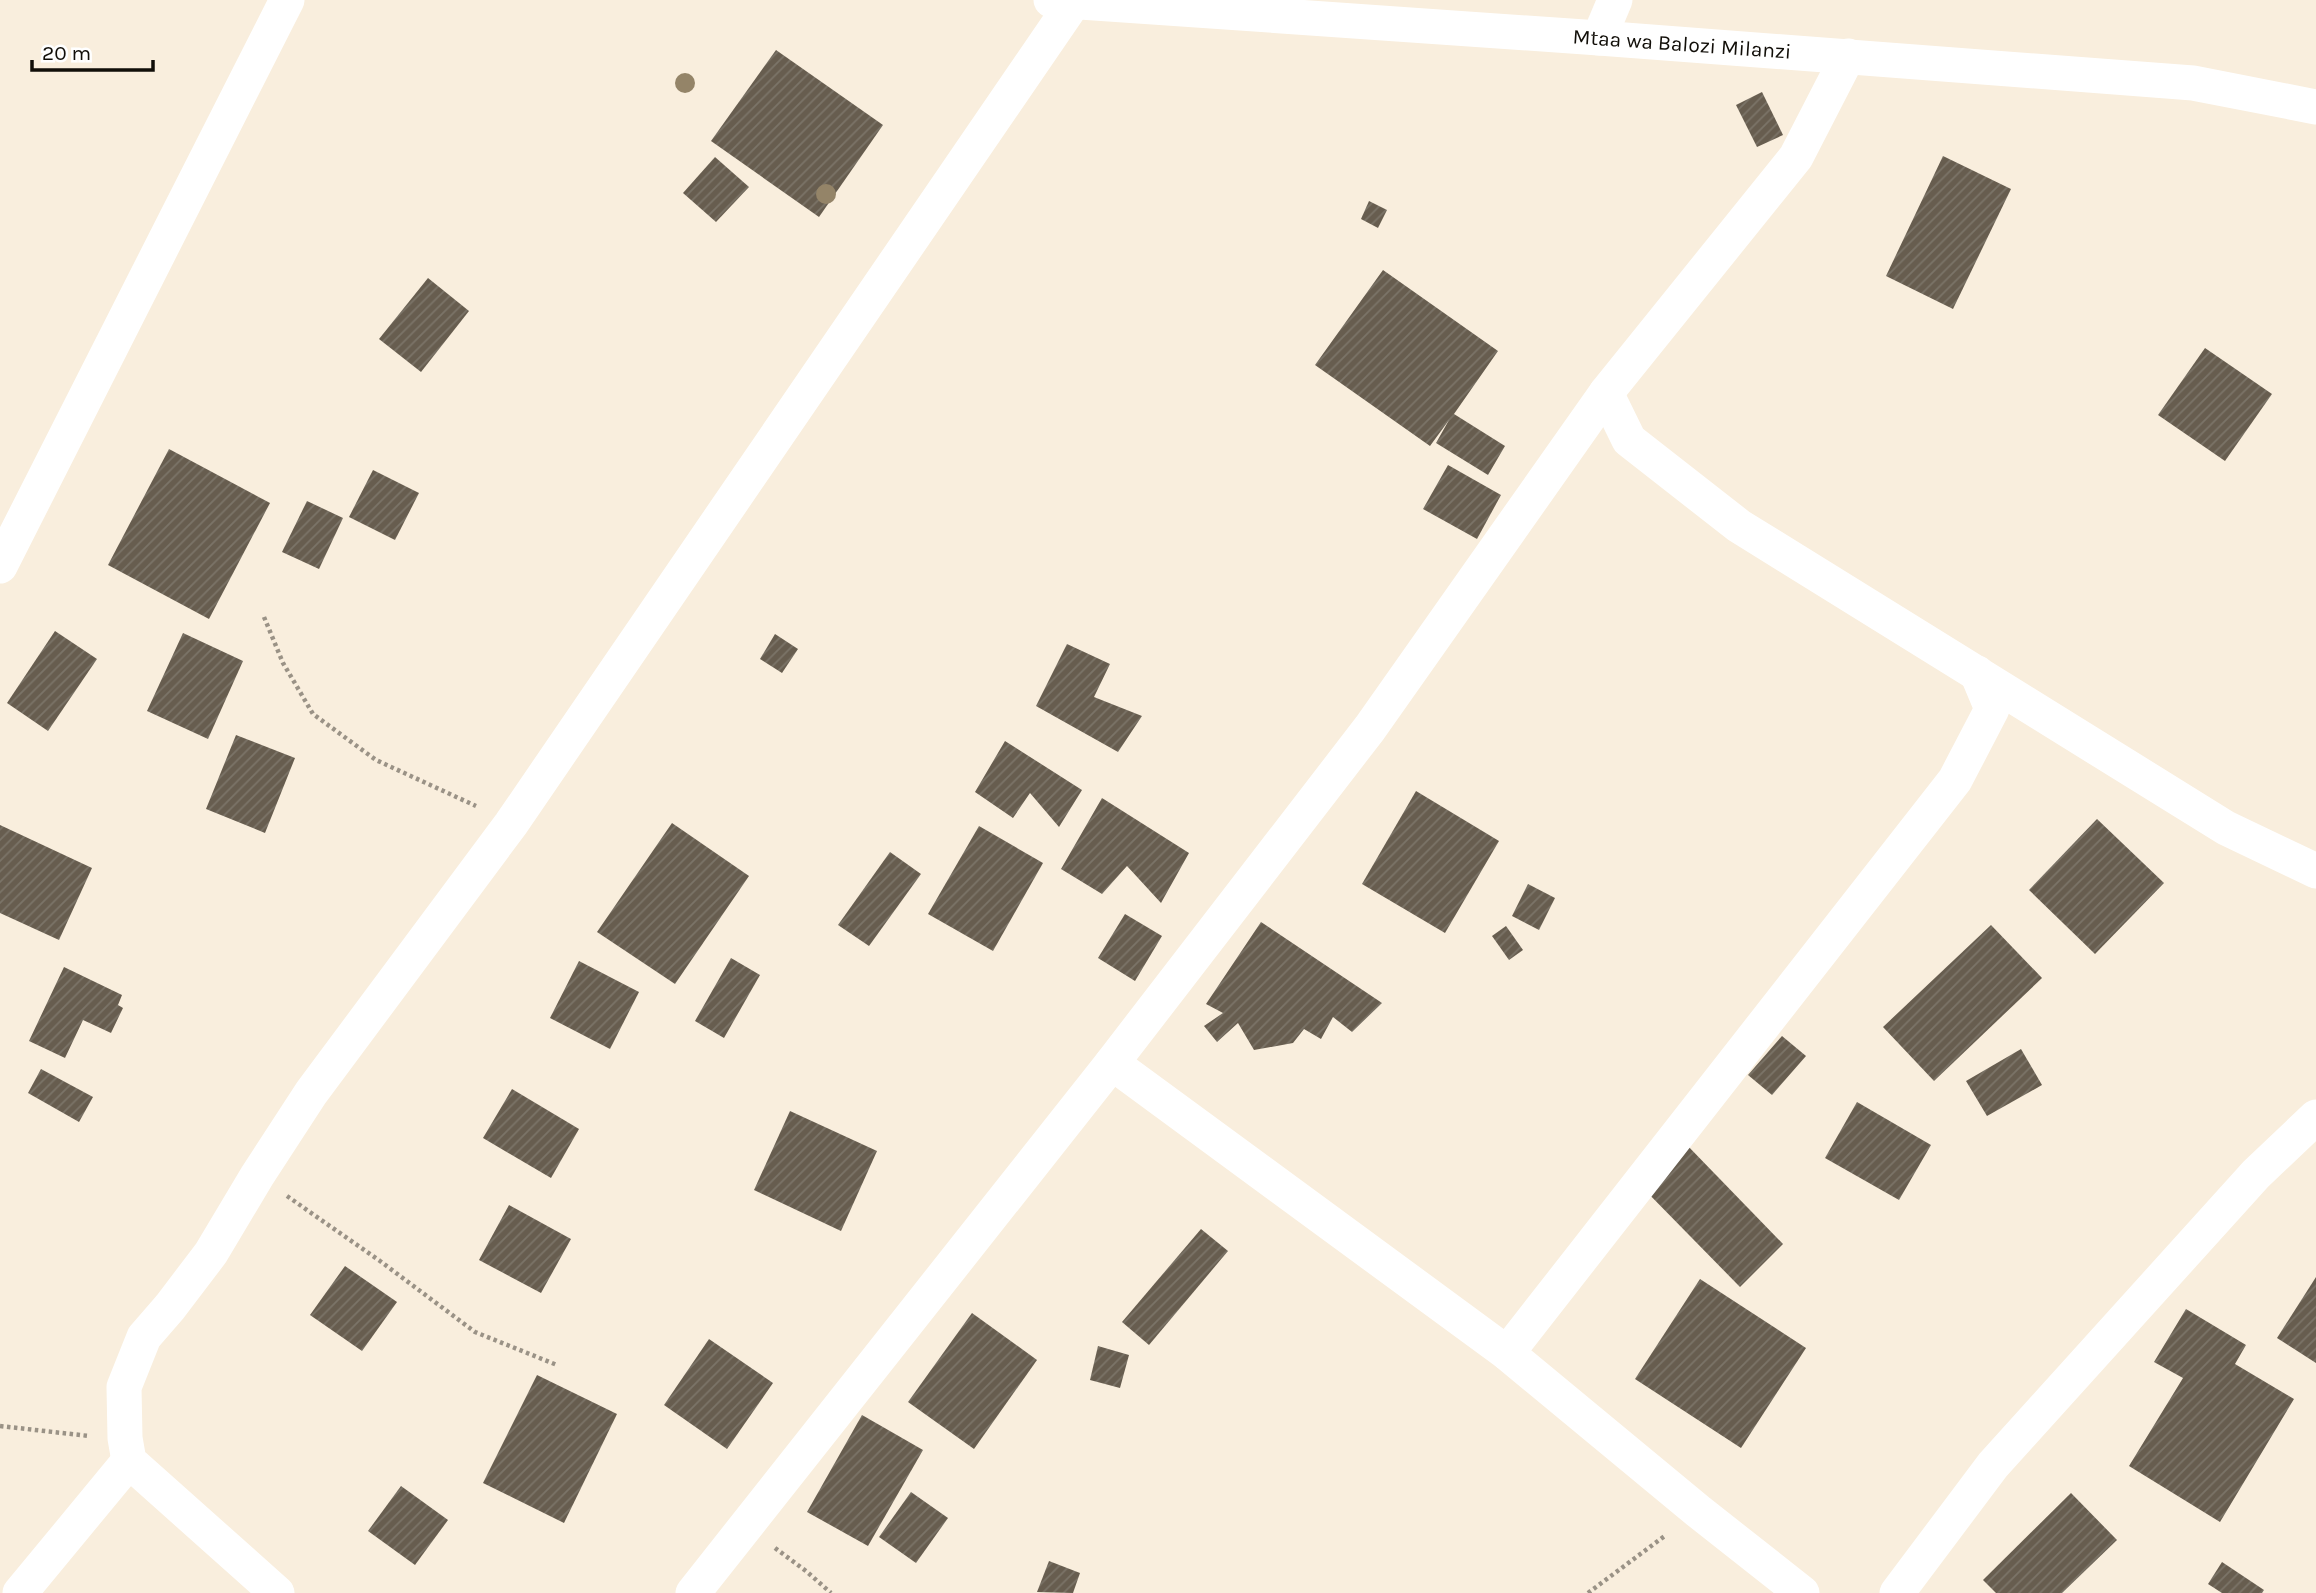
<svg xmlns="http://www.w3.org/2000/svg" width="2316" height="1593" font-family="Karla,sans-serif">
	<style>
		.building { fill: url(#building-hatch) }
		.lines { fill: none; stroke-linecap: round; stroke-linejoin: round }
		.path { stroke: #9a9286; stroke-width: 4.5; stroke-dasharray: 3.5 3.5; stroke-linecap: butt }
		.street { stroke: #fff; stroke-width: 35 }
		.tree { fill: #948468 }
		.labels { text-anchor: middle; stroke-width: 7; stroke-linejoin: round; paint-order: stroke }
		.street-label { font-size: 21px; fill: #110e08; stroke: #fff }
	</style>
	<defs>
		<pattern id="building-hatch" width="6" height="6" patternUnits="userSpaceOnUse" patternTransform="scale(1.75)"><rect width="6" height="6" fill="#675d4f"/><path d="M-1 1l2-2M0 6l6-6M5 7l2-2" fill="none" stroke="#7b7468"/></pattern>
	</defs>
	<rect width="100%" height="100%" fill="#f9eedd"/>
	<g class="building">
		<path d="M776 50 883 125 819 217 711 141Z"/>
		<path d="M1762 92 1783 135 1757 147 1736 105Z"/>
		<path d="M1943 156 2011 189 1953 309 1886 276Z"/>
		<path d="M715 157 749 187 716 222 683 193Z"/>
		<path d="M1369 201 1387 210 1378 228 1361 219Z"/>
		<path d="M1383 270 1498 351 1454 414 1505 446 1488 475 1436 443 1449 420 1430 446 1315 365Z"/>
		<path d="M428 278 469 311 421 372 379 339Z"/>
		<path d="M2205 348 2272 394 2225 461 2158 415Z"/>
		<path d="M169 449 270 503 209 619 108 565Z"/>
		<path d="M1448 465 1501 495 1477 539 1423 509Z"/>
		<path d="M373 470 419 493 395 540 349 517Z"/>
		<path d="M307 501 343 518 319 569 282 552Z"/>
		<path d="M55 631 97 659 48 731 7 703Z"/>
		<path d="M183 633 243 661 208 739 147 711Z"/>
		<path d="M775 634 798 649 782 673 760 659Z"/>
		<path d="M1067 644 1110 664 1094 697 1142 716 1118 752 1036 706Z"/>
		<path d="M236 735 295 758 265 833 206 809Z"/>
		<path d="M1005 741 1082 790 1059 827 1030 793 1013 818 975 792Z"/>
		<path d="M1416 791 1499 841 1445 933 1362 884Z"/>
		<path d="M1102 798 1189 853 1161 903 1127 866 1102 894 1061 869Z"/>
		<path d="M2097 819 2164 883 2095 954 2029 890Z"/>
		<path d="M672 823 749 876 675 984 597 932Z"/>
		<path d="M0 825 92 868 59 940 0 913Z"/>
		<path d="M979 826 1043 863 993 951 928 914Z"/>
		<path d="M890 852 921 874 869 946 838 925Z"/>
		<path d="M1528 884 1555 898 1539 930 1512 916Z"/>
		<path d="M1125 914 1162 936 1135 981 1098 958Z"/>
		<path d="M1261 922 1382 1003 1352 1032 1333 1017 1321 1039 1304 1029 1293 1043 1254 1050 1238 1023 1217 1042 1204 1026 1223 1013 1206 1004Z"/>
		<path d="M1991 925 2042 978 1934 1081 1883 1027Z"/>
		<path d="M1506 926 1523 950 1509 960 1492 936Z"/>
		<path d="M731 958 760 975 724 1038 695 1021Z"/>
		<path d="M579 961 639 992 610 1049 550 1018Z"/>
		<path d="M64 967 122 995 118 1005 123 1008 111 1033 83 1020 65 1058 29 1041Z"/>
		<path d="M1782 1036 1806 1056 1772 1095 1748 1075Z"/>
		<path d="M2021 1049 2042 1085 1987 1116 1966 1081Z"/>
		<path d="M41 1069 93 1097 79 1122 28 1093Z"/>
		<path d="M512 1089 579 1129 551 1178 483 1138Z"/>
		<path d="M1857 1102 1931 1145 1899 1200 1825 1158Z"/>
		<path d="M790 1111 877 1151 841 1231 754 1190Z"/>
		<path d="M1684 1142 1783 1244 1740 1287 1640 1185Z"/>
		<path d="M509 1205 571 1239 541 1293 479 1260Z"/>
		<path d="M1201 1229 1228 1251 1149 1345 1122 1322Z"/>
		<path d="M345 1266 397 1302 362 1351 310 1315Z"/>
		<path d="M2316 1277V1363L2277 1338Z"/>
		<path d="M1700 1279 1806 1348 1741 1448 1635 1379Z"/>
		<path d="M2186 1309 2246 1345 2235 1364 2294 1399 2220 1522 2129 1466 2183 1378 2154 1362Z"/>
		<path d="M972 1313 1037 1360 974 1449 908 1402Z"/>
		<path d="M709 1339 773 1383 727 1449 664 1405Z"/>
		<path d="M1098 1346 1129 1355 1120 1388 1090 1380Z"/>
		<path d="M537 1375 617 1414 564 1523 483 1483Z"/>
		<path d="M862 1415 923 1450 868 1546 807 1512Z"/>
		<path d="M401 1486 448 1520 415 1565 368 1531Z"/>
		<path d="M911 1492 948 1518 916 1563 879 1537Z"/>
		<path d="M2071 1493 2117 1540 2062 1593H1996L1983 1580Z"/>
		<path d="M1049 1561 1080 1573 1073 1593 1037 1592Z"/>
		<path d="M2222 1562 2264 1590 2262 1593H2222L2208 1584Z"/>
	</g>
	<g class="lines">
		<g class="path">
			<path d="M264 617 283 663 313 714 376 760 476 806"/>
			<path d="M287 1196 380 1261 475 1332 557 1365"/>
			<path d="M0 1426 89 1436"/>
			<path d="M775 1548 806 1571 831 1593"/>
			<path d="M1588 1593 1666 1535"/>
		</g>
		<g class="street">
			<path d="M1051 0 1599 38 2193 83 2316 107"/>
			<path d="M1599 38 1615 0"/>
			<path d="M1606 393 1629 440 1739 526 2226 828 2316 871"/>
			<path d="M0 566 287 0"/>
			<path d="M1112 1063 1507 1353 1698 1511 1802 1593"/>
			<path d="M1507 1353 1955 780 1992 709 1977 673"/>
			<path d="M20 1593 129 1461"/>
			<path d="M277 1593 129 1461 125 1438 124 1387 144 1337 170 1307 211 1253 257 1176 311 1093 511 824 1075 0"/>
			<path d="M693 1593 1112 1063 1370 728 1606 393 1796 157 1848 56"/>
			<path d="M1897 1593 1993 1465 2256 1174 2316 1117"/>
		</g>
	</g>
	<g class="tree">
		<circle cx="685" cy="83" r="10"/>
		<circle cx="826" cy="194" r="10"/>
	</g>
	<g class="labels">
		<g class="street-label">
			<text transform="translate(1682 44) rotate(4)" y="7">Mtaa wa Balozi Milanzi</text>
		</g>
	</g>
	<path d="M32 60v10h121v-10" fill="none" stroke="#110e08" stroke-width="3.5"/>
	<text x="42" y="60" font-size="21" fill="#110e08" stroke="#ffffff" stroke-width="5" paint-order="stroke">20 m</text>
</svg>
